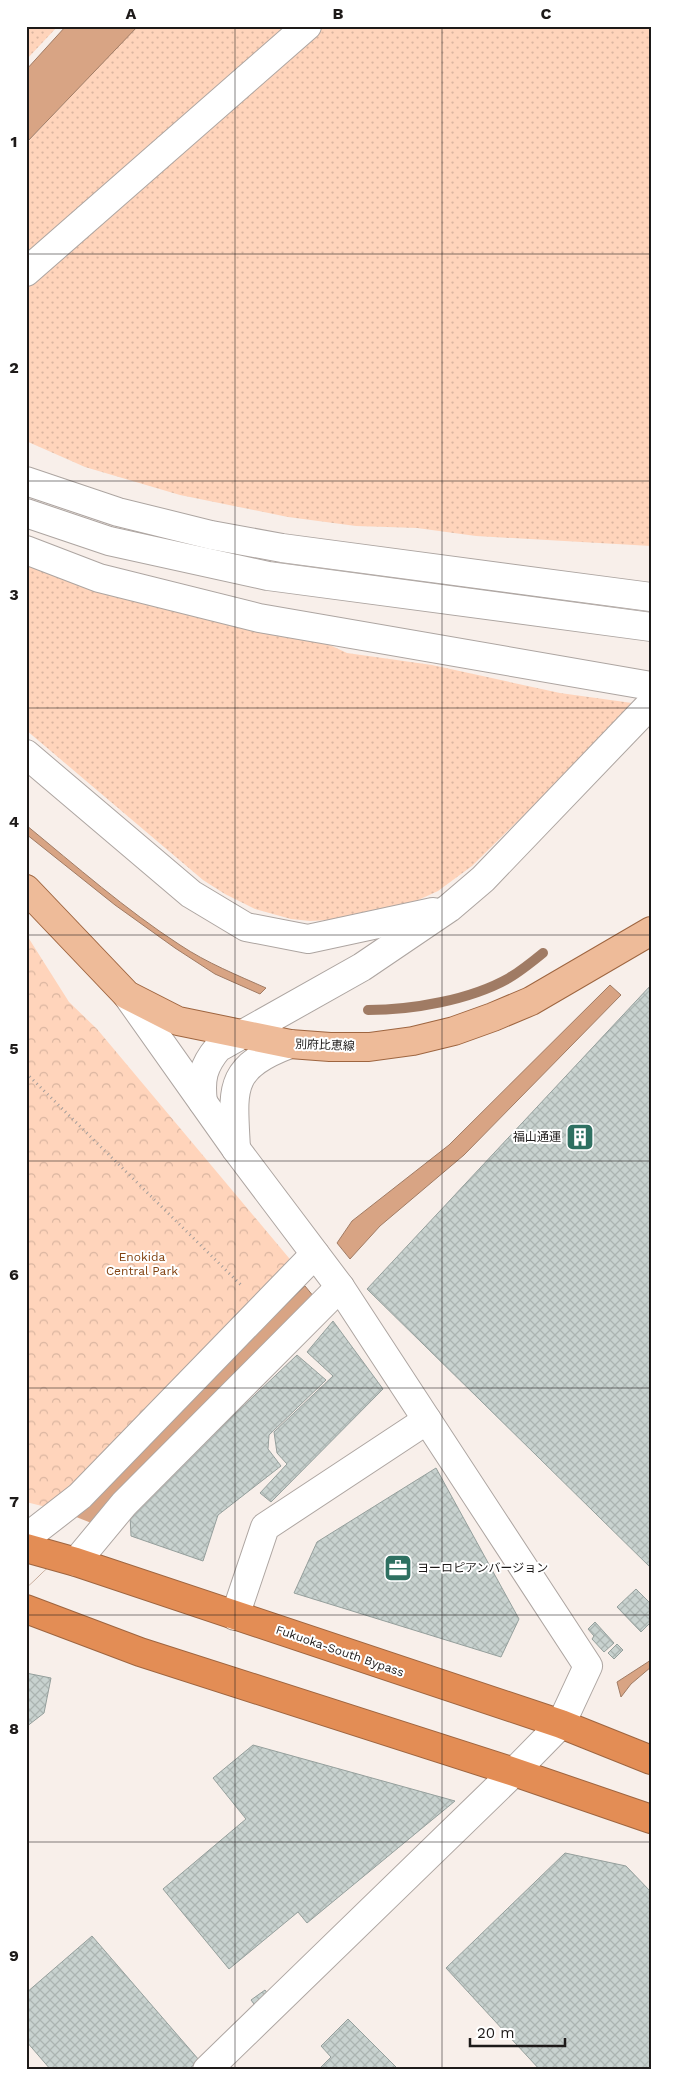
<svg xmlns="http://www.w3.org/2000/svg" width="677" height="2096" font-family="'Work Sans','Noto Sans JP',sans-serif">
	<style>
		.grass { fill: url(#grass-dots) }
		.park { fill: url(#park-crowns) }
		.water { fill: #d8a484; stroke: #a07b64 }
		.pier { fill: #f8efea }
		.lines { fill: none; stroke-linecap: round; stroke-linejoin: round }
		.stream { stroke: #a07b64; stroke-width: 10 }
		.building { fill: url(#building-cross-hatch); stroke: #959f9c }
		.minor-casing { stroke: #ada5a1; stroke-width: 30 }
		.major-casing { stroke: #9e6540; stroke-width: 30 }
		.highway-casing { stroke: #9e6540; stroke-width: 30 }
		.path { stroke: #a49d9a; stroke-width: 3; stroke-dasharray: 1 4; stroke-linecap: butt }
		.minor { stroke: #fff; stroke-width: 28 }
		.major { stroke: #eb9; stroke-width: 28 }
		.highway { stroke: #e38d55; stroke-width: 28 }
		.grid { fill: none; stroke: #1d1a19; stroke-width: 1; stroke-opacity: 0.55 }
		.labels { text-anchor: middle; stroke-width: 4; stroke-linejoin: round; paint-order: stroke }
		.street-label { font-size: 12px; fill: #1d1a19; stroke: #fff }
		.poi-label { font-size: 12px; fill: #1d1a19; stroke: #fff; text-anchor: end }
		.park-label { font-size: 12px; fill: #81410f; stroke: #fff }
		.neatline { fill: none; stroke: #1d1a19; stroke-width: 2 }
		.grid-label { font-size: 16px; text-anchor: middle; font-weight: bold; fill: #1d1a19 }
	</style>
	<defs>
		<pattern id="grass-dots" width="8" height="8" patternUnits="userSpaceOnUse" patternTransform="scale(1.25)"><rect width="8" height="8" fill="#ffd4bb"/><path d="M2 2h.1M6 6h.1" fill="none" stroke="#dab5a0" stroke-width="1.8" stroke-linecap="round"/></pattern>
		<pattern id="park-crowns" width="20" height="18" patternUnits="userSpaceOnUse" patternTransform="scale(1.25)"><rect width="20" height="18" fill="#ffd4bb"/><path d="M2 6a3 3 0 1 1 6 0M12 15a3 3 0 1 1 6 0" fill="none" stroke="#dab5a0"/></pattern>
		<pattern id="building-cross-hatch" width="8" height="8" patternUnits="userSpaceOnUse" patternTransform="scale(1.25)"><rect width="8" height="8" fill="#c8d2cf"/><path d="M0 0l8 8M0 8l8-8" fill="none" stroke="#abb4b1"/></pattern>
	</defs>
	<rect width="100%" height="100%" fill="#f8efea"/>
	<g class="grass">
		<path d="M26 26H58L26 60Z"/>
		<path d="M137 26H298L26 266V144Z"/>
		<path d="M323 26H651V546L476 536 417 528 356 526 288 517 180 495 85 467 26 441V287Z"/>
		<path d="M26 565 88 586 306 634 347 653 432 665 560 693 632 703 626 714 472 866 438 891 403 907 329 920 310 921 291 919 255 909 225 894 203 880 26 730Z"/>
	</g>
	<path class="park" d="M26 934 69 1002 97 1029 294 1264 54 1509 26 1502Z"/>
	<g class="water">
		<path d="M66 26H138L26 143V70Z"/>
		<path d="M26 825C76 866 126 910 180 945 207 963 237 975 266 988L260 994 215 974 175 948 115 905 26 834Z"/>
		<path d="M610 985 621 995 464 1155 380 1226 350 1259 337 1243 352 1221 449 1145Z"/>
		<path d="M305 1286 314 1297 94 1524 26 1588 81 1502Z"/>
		<path d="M651 1660V1667L631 1684 621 1697 617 1682Z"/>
	</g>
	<path class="pier" d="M66 1513 94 1524 26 1588V1551Z"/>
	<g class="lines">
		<path class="stream" d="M368 1010C412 1010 470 1000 509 978 521 971 532 962 543 953"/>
	</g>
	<g class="building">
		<path d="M651 985V1568L367 1289Z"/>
		<path d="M333 1321 383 1389 271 1502 260 1493 287 1464 277 1453 274 1432 333 1376 307 1352Z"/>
		<path d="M297 1355 326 1380 269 1435 268 1449 281 1466 218 1515 203 1561 131 1536 130 1514Z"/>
		<path d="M436 1468 519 1619 501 1657 294 1593 317 1542Z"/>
		<path d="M636 1589 651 1604V1622L641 1632 617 1607Z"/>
		<path d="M595 1622 614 1643 604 1652 592 1639 594 1636 588 1629Z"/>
		<path d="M617 1644 623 1650 614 1659 608 1653Z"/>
		<path d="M26 1673 51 1678 44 1713 26 1727Z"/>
		<path d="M253 1745 455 1801 307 1923 298 1912 229 1969 163 1889 246 1819 213 1778Z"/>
		<path d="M565 1853 626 1866 651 1892V2070H540L446 1968Z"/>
		<path d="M92 1936 199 2060 188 2070H51L26 2041V1993Z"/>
		<path d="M265 1990 271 1998 257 2008 251 2000Z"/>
		<path d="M348 2019 399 2070H318L331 2057 321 2046Z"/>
	</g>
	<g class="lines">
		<defs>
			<g id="minor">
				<path d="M26 272 307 26"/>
				<path d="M26 481 118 512 211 535 282 548 651 597"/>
				<path d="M26 513 109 541 268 576 651 627"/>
				<path d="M26 550 99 578 259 618 651 686"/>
				<path d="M26 754 191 894 246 927 308 939 433 912"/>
				<path d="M127 995 236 1149 340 1287 588 1666 561 1724 514 1772 207 2070"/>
				<path d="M203 1102C200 1079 203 1066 218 1048L362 967 449 908 483 879 648 707"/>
				<path d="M236 1149C233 1088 227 1068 290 1044"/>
				<path d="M26 1538 80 1496 315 1254"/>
				<path d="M76 1562 124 1504 340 1287"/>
				<path d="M235 1616 265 1527 427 1420"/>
			</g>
			<path id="major" d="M26 889 127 995 178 1021 290 1044 330 1047H369L413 1041 454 1031 493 1017 531 1001 651 931"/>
			<g id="highway">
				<path d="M26 1548 76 1562 561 1724 651 1760"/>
				<path d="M26 1609 140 1652 514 1772 651 1819"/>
			</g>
		</defs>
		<use href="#minor" class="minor-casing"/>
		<use href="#major" class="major-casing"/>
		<use href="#highway" class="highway-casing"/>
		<path class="path" d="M26 1073 243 1287"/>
		<use href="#minor" class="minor"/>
		<use href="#major" class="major"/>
		<use href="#highway" class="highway"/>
	</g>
	<path class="grid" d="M235 26V2070M442 26V2070M26 254H651M26 481H651M26 708H651M26 935H651M26 1161H651M26 1388H651M26 1615H651M26 1842H651"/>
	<defs>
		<symbol id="building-square" viewBox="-11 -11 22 22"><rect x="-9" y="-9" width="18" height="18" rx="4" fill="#2e7061" stroke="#fff"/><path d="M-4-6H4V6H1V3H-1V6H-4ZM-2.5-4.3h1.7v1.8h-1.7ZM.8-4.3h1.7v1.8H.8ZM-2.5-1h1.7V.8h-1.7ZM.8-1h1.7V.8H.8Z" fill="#fff"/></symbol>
		<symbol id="office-square" viewBox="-11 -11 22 22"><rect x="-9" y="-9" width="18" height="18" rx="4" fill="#2e7061" stroke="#fff"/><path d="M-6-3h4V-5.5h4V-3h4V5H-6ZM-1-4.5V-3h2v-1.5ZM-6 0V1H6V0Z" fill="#fff"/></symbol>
	</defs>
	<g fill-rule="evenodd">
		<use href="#building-square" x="564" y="1121" width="32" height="32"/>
		<use href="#office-square" x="382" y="1552" width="32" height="32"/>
	</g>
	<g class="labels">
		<g class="street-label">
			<text transform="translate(325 1045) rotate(2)" y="4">別府比恵線</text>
			<text transform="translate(340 1651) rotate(19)" y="4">Fukuoka-South Bypass</text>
		</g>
		<g class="poi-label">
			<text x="561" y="1141">福山通運</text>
			<text x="417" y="1572" text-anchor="start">ヨーロピアンバージョン</text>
		</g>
		<g class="park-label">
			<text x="142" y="1261">Enokida<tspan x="142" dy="14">Central Park</tspan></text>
		</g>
	</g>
	<rect width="677" height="2096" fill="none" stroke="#ffffff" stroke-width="55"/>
	<path d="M470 2038v8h95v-8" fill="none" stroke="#1d1a19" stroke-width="2.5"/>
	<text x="477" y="2038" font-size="15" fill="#1d1a19" stroke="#ffffff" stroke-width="4" paint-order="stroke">20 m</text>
	<rect x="28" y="28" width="622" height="2040" class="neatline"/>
	<g class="grid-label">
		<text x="131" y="19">A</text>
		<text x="338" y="19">B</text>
		<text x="546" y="19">C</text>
		<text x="14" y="147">1</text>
		<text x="14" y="373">2</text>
		<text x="14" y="600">3</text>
		<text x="14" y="827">4</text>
		<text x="14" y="1054">5</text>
		<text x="14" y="1280">6</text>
		<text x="14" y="1507">7</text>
		<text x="14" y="1734">8</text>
		<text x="14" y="1961">9</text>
	</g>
</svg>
